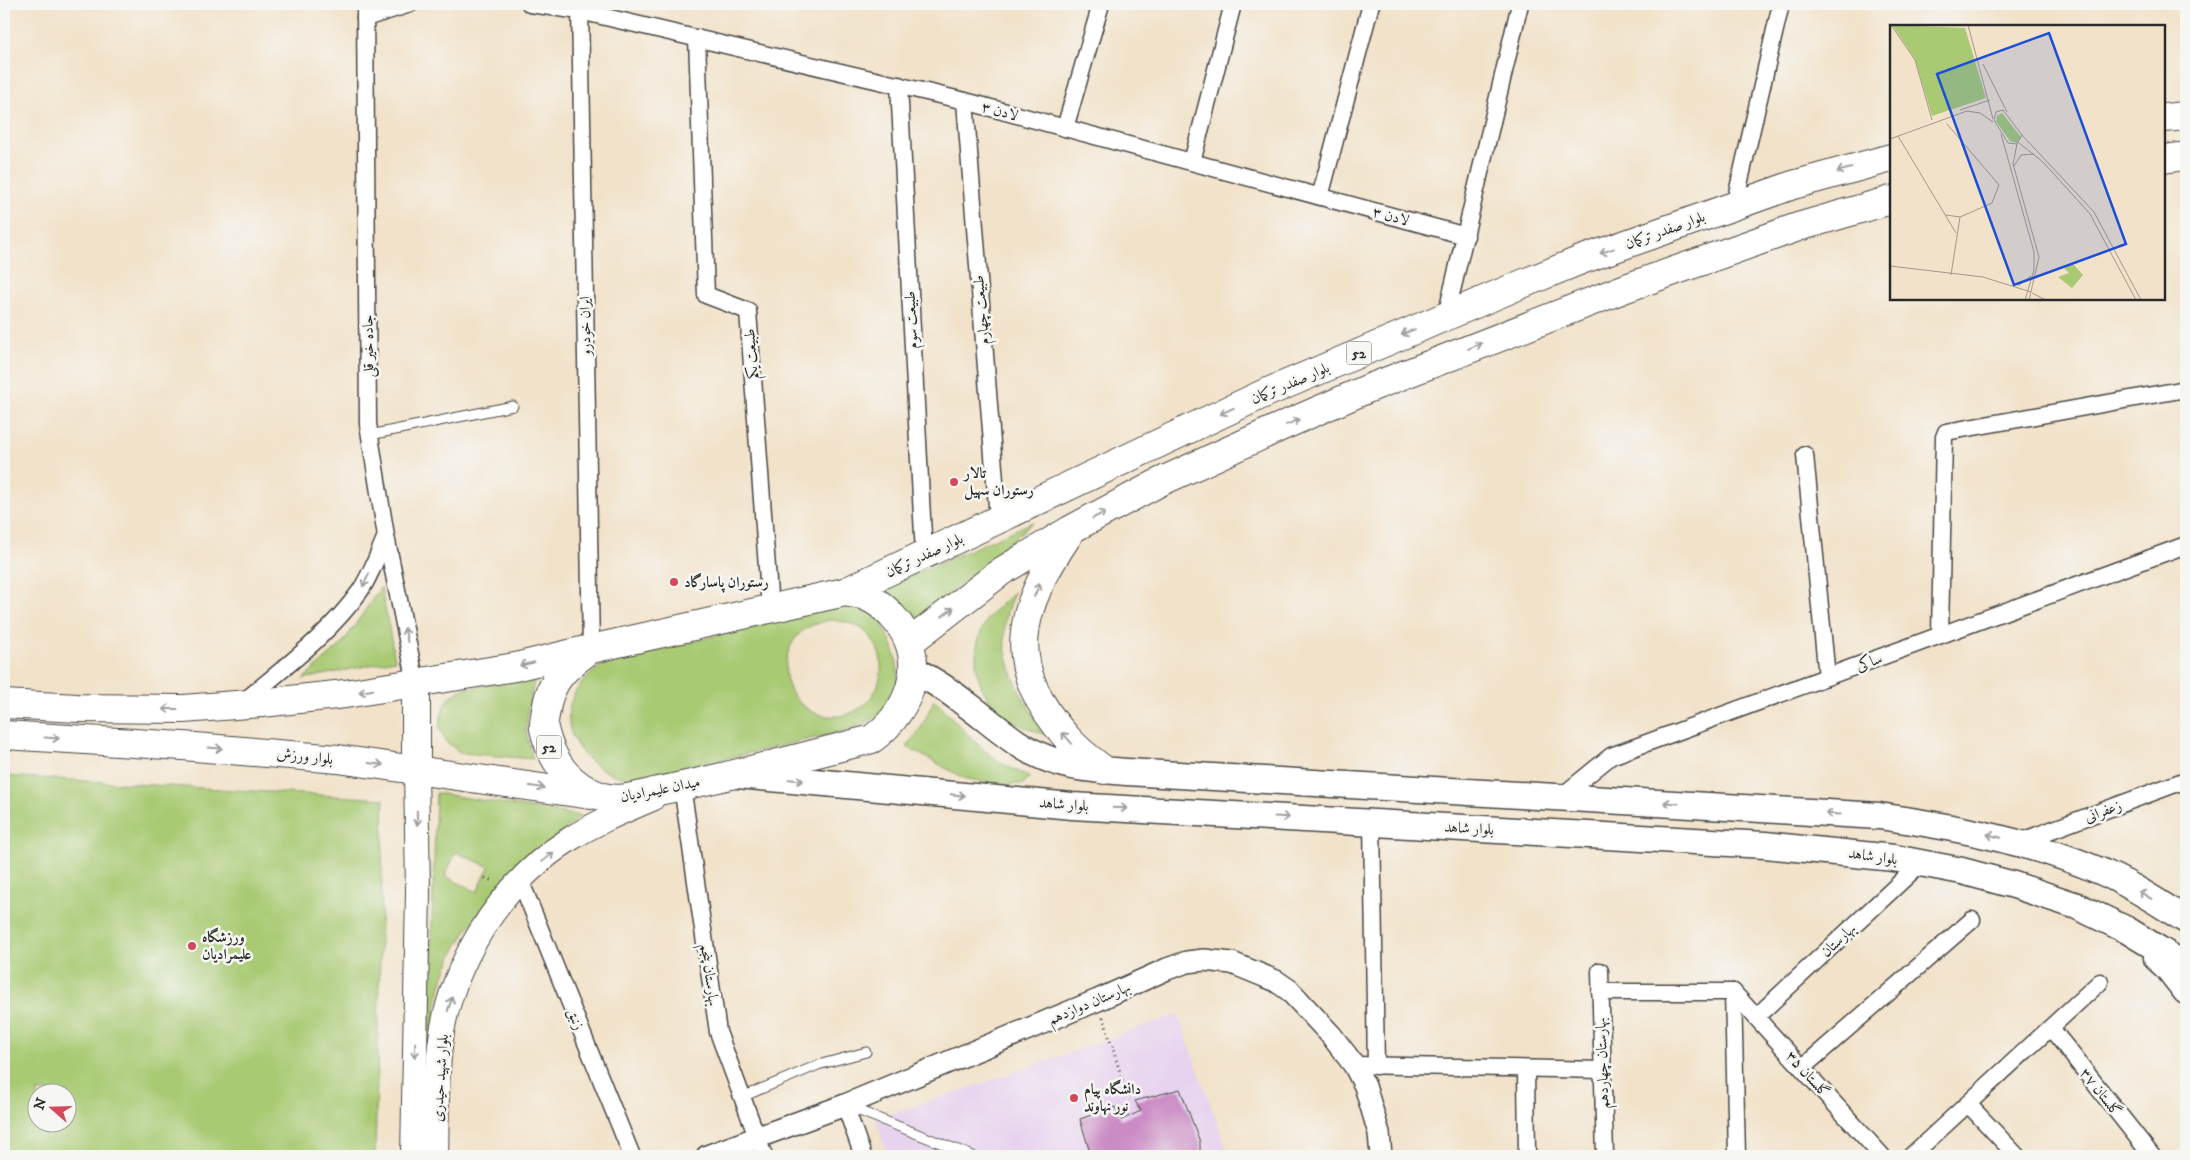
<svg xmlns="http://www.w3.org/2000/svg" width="2190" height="1160" font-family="'IM FELL DW Pica',Amiri,serif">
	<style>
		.built { fill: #e7d2ef }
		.green { fill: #a9ca73; stroke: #6a7a4f; fill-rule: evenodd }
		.building { fill: #cb8cc5 }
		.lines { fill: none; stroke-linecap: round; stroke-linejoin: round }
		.service-casing { stroke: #494643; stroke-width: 11 }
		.minor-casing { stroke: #494643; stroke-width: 19 }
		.tertiary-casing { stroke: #494643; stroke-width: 24 }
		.secondary-casing { stroke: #494643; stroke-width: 26 }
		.primary-casing { stroke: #494643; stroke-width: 29 }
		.trunk-casing { stroke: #494643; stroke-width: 30 }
		.path { stroke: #494643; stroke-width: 3; stroke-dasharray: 1 4; stroke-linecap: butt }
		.service { stroke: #fff; stroke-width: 9 }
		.minor { stroke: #fff; stroke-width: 16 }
		.tertiary { stroke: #fff; stroke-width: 21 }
		.secondary { stroke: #fff; stroke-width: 24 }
		.primary { stroke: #fff; stroke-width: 26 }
		.trunk { stroke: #fff; stroke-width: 28 }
		.oneway { stroke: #a0a0a0 }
		.poi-dot { fill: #d1495b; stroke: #f6f6f2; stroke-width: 2 }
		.labels { text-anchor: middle; stroke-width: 5; stroke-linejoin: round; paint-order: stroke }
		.shield { fill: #f6f6f2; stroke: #686867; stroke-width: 1 }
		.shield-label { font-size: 14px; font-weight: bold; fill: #2b2b2b }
		.street-label { font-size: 15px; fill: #2b2b2b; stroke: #f6f6f2 }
		.poi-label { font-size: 15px; font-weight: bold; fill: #2b2b2b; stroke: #f6f6f2; text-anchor: start }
		.inset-road { fill: none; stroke: #a2998a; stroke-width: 1 }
		.view { fill: #1d4ed8; fill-opacity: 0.15; stroke: #1d4ed8; stroke-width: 2.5 }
		.inset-edge { fill: none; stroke: #2b2b2b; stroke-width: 2.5 }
	</style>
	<rect width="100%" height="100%" fill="#f6f6f2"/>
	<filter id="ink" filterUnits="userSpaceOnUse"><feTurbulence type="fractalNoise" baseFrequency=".02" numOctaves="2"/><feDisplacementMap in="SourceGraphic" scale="10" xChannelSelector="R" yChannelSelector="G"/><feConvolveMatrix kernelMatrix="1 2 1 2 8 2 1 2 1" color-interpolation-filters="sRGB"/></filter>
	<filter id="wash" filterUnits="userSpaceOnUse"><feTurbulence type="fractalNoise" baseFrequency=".0096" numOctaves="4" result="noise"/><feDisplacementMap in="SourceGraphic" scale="20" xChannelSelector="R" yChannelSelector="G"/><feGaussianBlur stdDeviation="1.12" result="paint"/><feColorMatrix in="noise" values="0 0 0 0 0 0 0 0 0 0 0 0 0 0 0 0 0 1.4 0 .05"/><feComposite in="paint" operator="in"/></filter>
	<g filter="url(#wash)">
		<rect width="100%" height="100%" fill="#f2e2c9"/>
		<path class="built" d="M1178 1014 1229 1156H895L886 1151 876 1119 1002 1077Z"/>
		<g class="green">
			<path d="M1033 522 920 620 884 588Z"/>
			<path d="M381 587 395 660 303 679 342 644Z"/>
			<path d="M1014 592C1011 600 1007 609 1006 618 998 662 1023 700 1047 735 1037 732 1027 728 1018 724 978 704 964 658 987 620 994 610 1005 601 1014 592Z"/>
			<path d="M840 605C851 607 868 608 877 616 883 622 886 632 890 640 900 665 904 690 883 712 872 722 854 727 841 732L636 779C594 778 551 734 576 691 582 681 591 674 600 666L824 607ZM829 620C841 621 852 622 862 629 897 655 881 712 838 716 822 718 808 712 797 700 781 682 782 652 799 634 807 626 819 623 829 620Z"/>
			<path d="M535 677 528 709 526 733 533 759 461 753 445 741 439 727 443 708 450 697 462 689Z"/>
			<path d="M934 700C966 730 986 762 1030 776L1023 784H993L964 778 907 747 922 726Z"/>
			<path d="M4 776 384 799 375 1156H4ZM68 1092V1122H38V1092Z"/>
			<path d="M436 793 581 816C531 858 463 913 443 979 436 1003 433 1029 428 1054ZM456 852 489 867 477 892 445 876Z"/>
		</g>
		<g id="blocks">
			<path class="building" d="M1180 1089 1200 1142V1153L1193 1156H1091L1080 1119 1115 1107 1121 1120 1141 1111 1135 1101Z"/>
		</g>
	</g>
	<g filter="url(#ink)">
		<use href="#blocks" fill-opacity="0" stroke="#494643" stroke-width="1"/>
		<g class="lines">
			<defs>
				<g id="service">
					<path d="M370 435 513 406"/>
					<path d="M742 1097 818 1065 866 1052"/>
					<path d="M847 1106 973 1156"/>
				</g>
				<g id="minor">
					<path d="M365 4 368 424 386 536 416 683"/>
					<path d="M530 4 580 11 965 101 1466 236"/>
					<path d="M580 4 591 649"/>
					<path d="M365 18 410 4"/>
					<path d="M697 38 706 295 748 311 770 608"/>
					<path d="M899 85 924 554"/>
					<path d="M965 101 998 519"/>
					<path d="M1065 128 1101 4"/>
					<path d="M1192 162 1233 4"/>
					<path d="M1320 197 1371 4"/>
					<path d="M1734 206 1781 4"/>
					<path d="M1446 316 1520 4"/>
					<path d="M1805 455 1827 677"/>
					<path d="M1940 635 1944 437 1946 432 2186 389"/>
					<path d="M241 704C282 669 329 635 360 591 371 575 378 554 386 536"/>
					<path d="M682 786 718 1032 764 1156"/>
					<path d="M1562 796 1611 756 2186 545"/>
					<path d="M1372 822 1376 1066"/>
					<path d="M2019 842 2186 780"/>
					<path d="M521 882 632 1156"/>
					<path d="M1600 971 1605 1156"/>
					<path d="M1600 992H1733"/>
					<path d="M1733 992 1882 1156"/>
					<path d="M1733 992 1737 1156"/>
					<path d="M1756 1017 1921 863"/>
					<path d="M2051 1028 2152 1156"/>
					<path d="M1354 1065 1603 1070"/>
					<path d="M1802 1068 1972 920"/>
					<path d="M1526 1069 1527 1156"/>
					<path d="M1968 1104 2017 1156"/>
					<path d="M845 1105 863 1156"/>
					<path d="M1911 1156 2100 982"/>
				</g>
				<path id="tertiary" d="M707 1156 845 1105 1098 1000 1167 969 1187 962 1204 960 1232 963 1276 981 1289 990 1331 1035 1354 1065 1365 1086 1379 1133 1381 1156"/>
				<g id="secondary">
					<path d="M413 1156 418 892 416 769"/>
					<path d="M436 1156C437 1123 436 1090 439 1057 445 972 497 886 570 839 595 823 624 811 652 799"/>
				</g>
				<g id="primary">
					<path d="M914 670C930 679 947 689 962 701 992 722 1016 748 1051 760 1075 769 1102 770 1127 772L1879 816C1955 827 2029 841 2100 871 2131 884 2158 903 2186 920"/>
					<path d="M738 775 1072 806 1765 845 1894 858 1962 871 2014 885 2077 906 2127 930 2186 966"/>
					<path d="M2157 958 2168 968 2186 991"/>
				</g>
				<g id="trunk">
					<path d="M2164 118 2186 116"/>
					<path d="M2164 159 2186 156"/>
					<path d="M1069 534C1017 611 1002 666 1069 740 1079 751 1092 761 1104 770"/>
					<path d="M845 592 1261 395 1522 284 1581 260 1793 185 1891 158"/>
					<path d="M845 592C852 594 861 594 867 597 876 601 886 609 892 616 930 656 913 709 872 739 801 757 730 777 658 791 641 795 620 802 603 797 569 786 552 762 544 729 543 723 545 716 546 710 550 679 567 666 591 649Z"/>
					<path d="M910 642 1002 571 1070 530 1160 482 1278 428 1367 389 1626 288 1798 227 1891 200"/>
					<path d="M4 704 77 708 183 709 262 703 345 694 515 667 585 650"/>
					<path d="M4 735 183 746 338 759 591 795"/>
					<path d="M416 769V683"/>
				</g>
			</defs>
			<use href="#service" class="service-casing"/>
			<use href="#minor" class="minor-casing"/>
			<use href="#tertiary" class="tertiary-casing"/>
			<use href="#secondary" class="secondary-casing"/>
			<use href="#primary" class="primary-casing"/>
			<use href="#trunk" class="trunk-casing"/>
			<g class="path">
				<path d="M485 878 493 881"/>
				<path d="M1103 1017 1124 1085"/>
			</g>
			<use href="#service" class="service"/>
			<use href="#minor" class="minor"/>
			<use href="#tertiary" class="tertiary"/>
			<use href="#secondary" class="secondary"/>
			<use href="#primary" class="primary"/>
			<use href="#trunk" class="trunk"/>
		</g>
		<defs><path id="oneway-shaft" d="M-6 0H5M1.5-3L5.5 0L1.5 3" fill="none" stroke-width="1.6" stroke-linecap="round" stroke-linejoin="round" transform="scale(1.25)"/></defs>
		<g class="oneway">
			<use href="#oneway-shaft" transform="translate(1844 170) rotate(165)"/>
			<use href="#oneway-shaft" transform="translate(1607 251) rotate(160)"/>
			<use href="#oneway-shaft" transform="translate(1408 332) rotate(157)"/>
			<use href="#oneway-shaft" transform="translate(1475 346) rotate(-22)"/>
			<use href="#oneway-shaft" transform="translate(1227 411) rotate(155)"/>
			<use href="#oneway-shaft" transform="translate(1293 422) rotate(-23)"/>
			<use href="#oneway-shaft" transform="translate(1099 515) rotate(-28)"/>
			<use href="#oneway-shaft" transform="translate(366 580) rotate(116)"/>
			<use href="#oneway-shaft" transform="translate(1037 590) rotate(-67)"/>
			<use href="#oneway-shaft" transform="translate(948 612) rotate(-38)"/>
			<use href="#oneway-shaft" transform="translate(406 635) rotate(-102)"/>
			<use href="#oneway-shaft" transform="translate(527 664) rotate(166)"/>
			<use href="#oneway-shaft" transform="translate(366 691) rotate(171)"/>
			<use href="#oneway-shaft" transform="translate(170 709) rotate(-180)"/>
			<use href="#oneway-shaft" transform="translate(52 738) rotate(4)"/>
			<use href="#oneway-shaft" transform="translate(1067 738) rotate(-132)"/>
			<use href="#oneway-shaft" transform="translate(215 748) rotate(4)"/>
			<use href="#oneway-shaft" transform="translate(376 764) rotate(7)"/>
			<use href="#oneway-shaft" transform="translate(796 780) rotate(5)"/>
			<use href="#oneway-shaft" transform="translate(537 787) rotate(8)"/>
			<use href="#oneway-shaft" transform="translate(958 795) rotate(6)"/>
			<use href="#oneway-shaft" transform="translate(1671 803) rotate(-176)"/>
			<use href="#oneway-shaft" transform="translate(1120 808) rotate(2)"/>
			<use href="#oneway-shaft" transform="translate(1833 814) rotate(-177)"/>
			<use href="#oneway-shaft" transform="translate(1282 817) rotate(3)"/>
			<use href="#oneway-shaft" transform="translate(417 818) rotate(89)"/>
			<use href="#oneway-shaft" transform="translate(1994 836) rotate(-166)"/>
			<use href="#oneway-shaft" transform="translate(548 857) rotate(-39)"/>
			<use href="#oneway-shaft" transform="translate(2145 895) rotate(-149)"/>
			<use href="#oneway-shaft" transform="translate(450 1004) rotate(-72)"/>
			<use href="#oneway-shaft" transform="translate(415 1050) rotate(91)"/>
		</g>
	</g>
	<g class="poi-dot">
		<circle cx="954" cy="482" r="5"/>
		<circle cx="674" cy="582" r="5"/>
		<circle cx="192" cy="946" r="5"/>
		<circle cx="1074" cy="1098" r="5"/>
	</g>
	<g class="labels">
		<g class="shield">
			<rect x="1346.5" y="341.5" width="25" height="23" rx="4"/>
			<rect x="536.5" y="735.5" width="25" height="23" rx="4"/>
		</g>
		<g class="shield-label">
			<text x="1359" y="358">52</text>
			<text x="549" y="752">52</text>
		</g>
		<g class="street-label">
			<text transform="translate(1000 111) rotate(15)" y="5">لادن ۳</text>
			<text transform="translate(1391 216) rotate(15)" y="5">لادن ۳</text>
			<text transform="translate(1665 230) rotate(-20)" y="5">بلوار صفدر ترکمان</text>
			<text transform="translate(981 310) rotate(-95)" y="5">طبیعت چهارم</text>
			<text transform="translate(911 320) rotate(-93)" y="5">طبیعت سوم</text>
			<text transform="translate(585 326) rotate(-91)" y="5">ایران خودرو</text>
			<text transform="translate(368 346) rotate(-91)" y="5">جاده خیر قلی</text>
			<text transform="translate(751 354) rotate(-94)" y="5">طبیعت یکم</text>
			<text transform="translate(1290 383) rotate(-23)" y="5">بلوار صفدر ترکمان</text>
			<text transform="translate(924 555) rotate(-25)" y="5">بلوار صفدر ترکمان</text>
			<text transform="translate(1869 662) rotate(-20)" y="5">ساکی</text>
			<text transform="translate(305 756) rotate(6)" y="5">بلوار ورزش</text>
			<text transform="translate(660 789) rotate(-11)" y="5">میدان علیمرادیان</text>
			<text transform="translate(1064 804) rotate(4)" y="5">بلوار شاهد</text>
			<text transform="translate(2103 811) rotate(-20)" y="5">زعفرانی</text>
			<text transform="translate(1469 828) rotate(3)" y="5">بلوار شاهد</text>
			<text transform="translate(1873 856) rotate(8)" y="5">بلوار شاهد</text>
			<text transform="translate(1838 940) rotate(-43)" y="5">بهارستان</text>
			<text transform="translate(710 975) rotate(82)" y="5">بهارستان پنجم</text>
			<text transform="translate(1089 1003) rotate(-23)" y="5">بهارستان دوازدهم</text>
			<text transform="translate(576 1019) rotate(68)" y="5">زنبق</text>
			<text transform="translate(1602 1063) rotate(-92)" y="5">بهارستان چهاردهم</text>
			<text transform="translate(1808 1074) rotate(48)" y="5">گلستان ۳۵</text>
			<text transform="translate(440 1078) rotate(-86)" y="5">بلوار شهید حیدری</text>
			<text transform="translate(2101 1092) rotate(52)" y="5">گلستان ۳۷</text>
		</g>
		<g class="poi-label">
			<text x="964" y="478">تالار<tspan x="964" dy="17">رستوران سهیل</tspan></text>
			<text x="684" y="587">رستوران پاسارگاد</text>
			<text x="202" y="942">ورزشگاه<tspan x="202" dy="17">علیمرادیان</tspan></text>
			<text x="1084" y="1094">دانشگاه پیام<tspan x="1084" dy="17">نور نهاوند</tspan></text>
		</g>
	</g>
	<g transform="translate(1890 25)">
		<rect width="275" height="275" fill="#f2e2c9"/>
		<path d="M2 0 75 3 96 73 42 91 25 34ZM112 88 131 112 127 118 120 116 106 96 107 91ZM183 239 193 250 182 263 168 252 179 248 174 243Z" fill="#a9ca73"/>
		<path class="inset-road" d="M1 0 25 35 42 95M78 0 103 94M93 39 117 87M70 85 100 75M113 85 132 110 127 119 118 118 104 95 106 87ZM57 99 109 160 102 178 70 192M111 109 144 227V245L135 275M132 110 204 187 251 275M8 111 66 208M0 114 77 86 90 88 103 97M129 118 153 137 200 189 246 275M127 119 123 139 149 232 139 275M124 141 131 130 144 129M56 190 70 192 61 250M0 241 93 252 141 267M128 261 141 251M142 268 156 275"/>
		<path class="view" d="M159 8 236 219 124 260 47 49Z"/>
		<rect width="275" height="275" class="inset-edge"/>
	</g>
	<rect width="2190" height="1160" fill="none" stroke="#f6f6f2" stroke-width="20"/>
	<g transform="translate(52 1108) rotate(290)"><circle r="24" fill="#f6f6f2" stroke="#a5a5a2"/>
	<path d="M0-4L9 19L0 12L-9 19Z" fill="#d1495b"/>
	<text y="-8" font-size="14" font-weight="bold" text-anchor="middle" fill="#2b2b2b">N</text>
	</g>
</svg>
